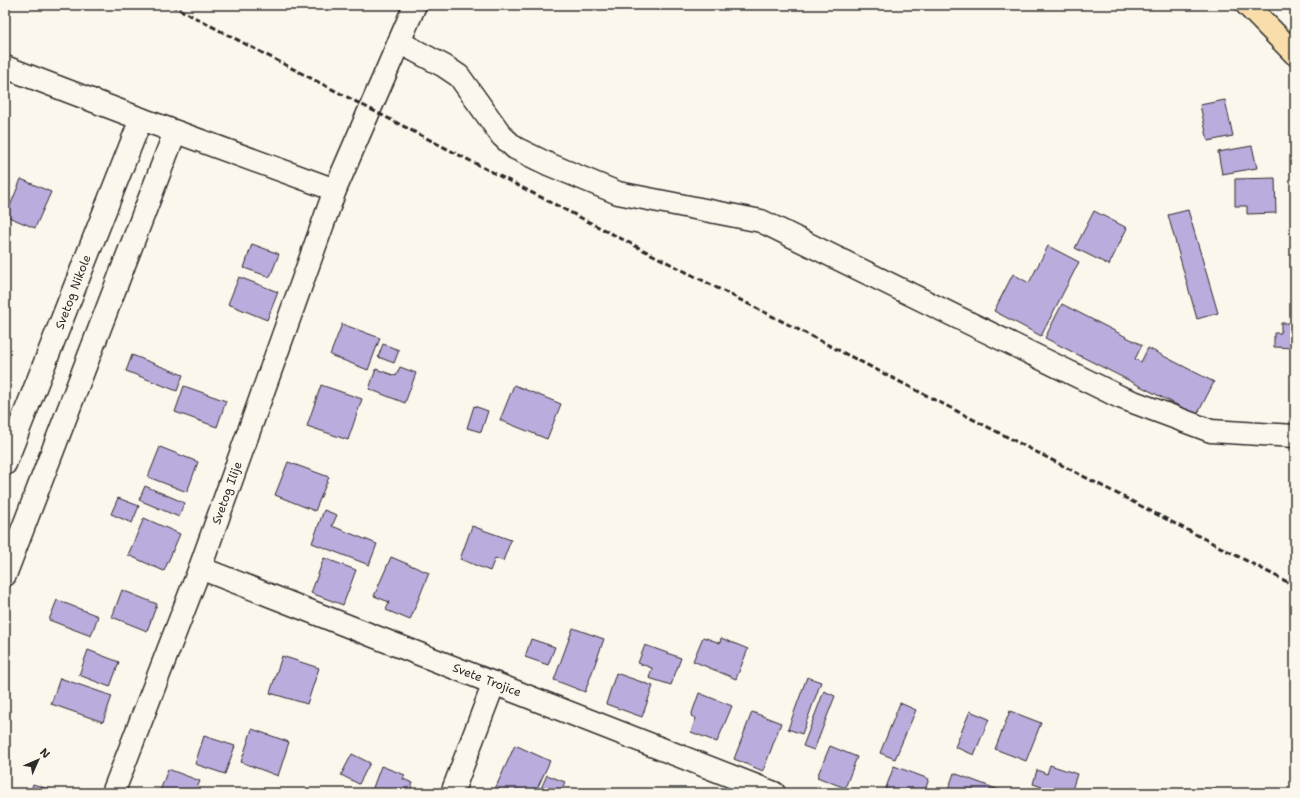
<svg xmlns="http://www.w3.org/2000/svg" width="1300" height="798" font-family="'Shantell Sans',sans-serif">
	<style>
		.building { fill: #baacdd; stroke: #2b2b2b }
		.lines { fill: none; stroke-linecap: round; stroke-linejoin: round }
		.minor-casing { stroke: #2b2b2b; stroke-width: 25 }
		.major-casing { stroke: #2b2b2b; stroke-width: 25 }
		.minor { stroke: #fbf7ec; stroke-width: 22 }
		.major { stroke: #f9deab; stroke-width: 22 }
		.rail { stroke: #2b2b2b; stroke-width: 3; stroke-dasharray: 6 3; stroke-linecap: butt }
		.labels { text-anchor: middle; stroke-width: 3; stroke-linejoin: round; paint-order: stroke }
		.street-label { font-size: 12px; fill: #2b2b2b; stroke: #fbf7ec }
	</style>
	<rect width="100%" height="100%" fill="#fbf7ec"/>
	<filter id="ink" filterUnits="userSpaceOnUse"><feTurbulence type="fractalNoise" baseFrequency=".025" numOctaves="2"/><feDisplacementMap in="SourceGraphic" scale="8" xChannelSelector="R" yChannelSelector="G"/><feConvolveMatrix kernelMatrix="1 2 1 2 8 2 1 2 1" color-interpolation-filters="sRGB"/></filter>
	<g filter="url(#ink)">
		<g class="building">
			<path d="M1225 100 1233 136 1208 141 1200 105Z"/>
			<path d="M1252 146 1257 168 1222 174 1218 152Z"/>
			<path d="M1275 178 1276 213 1247 214V206H1235V179Z"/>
			<path d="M21 179 51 192 35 228 6 216Z"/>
			<path d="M1188 210 1218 313 1197 319 1168 215Z"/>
			<path d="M1094 211 1127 228 1109 265 1075 248Z"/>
			<path d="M252 244 279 254 270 277 244 268Z"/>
			<path d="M1048 246 1079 262 1041 336 994 311 1013 274 1029 283Z"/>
			<path d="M239 277 278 292 267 320 228 304Z"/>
			<path d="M1062 304 1142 345 1135 359 1141 362 1148 348 1214 382 1197 415 1045 338Z"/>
			<path d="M1281 323H1295V348L1274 347V333H1281Z"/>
			<path d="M342 324 380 338 368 370 330 355Z"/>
			<path d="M383 344 399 350 394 363 378 357Z"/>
			<path d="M132 355 183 375 177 391 126 371Z"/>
			<path d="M1295 363V386H1292Z"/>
			<path d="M400 367 416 373 405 403 369 389 376 369 396 376Z"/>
			<path d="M321 385 362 399 348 440 307 426Z"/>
			<path d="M514 385 561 404 547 439 500 420Z"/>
			<path d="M184 386 226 401 217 427 175 412Z"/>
			<path d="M474 406 488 411 481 432 467 428Z"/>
			<path d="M160 447 198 462 187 492 148 477Z"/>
			<path d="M288 462 329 477 315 511 275 495Z"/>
			<path d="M145 486 185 503 179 517 139 500Z"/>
			<path d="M118 498 139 506 132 523 111 514Z"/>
			<path d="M324 510 337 515 332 526 377 544 369 565 312 543Z"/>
			<path d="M144 518 180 534 164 571 128 555Z"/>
			<path d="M472 526 511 540 503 561 495 558 490 571 460 559Z"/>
			<path d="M391 557 429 573 410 620 386 610 389 602 374 596Z"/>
			<path d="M324 558 356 570 343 605 311 593Z"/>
			<path d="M122 590 157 604 147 631 112 617Z"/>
			<path d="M57 600 98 616 91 636 49 620Z"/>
			<path d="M573 628 604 639 585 692 554 680Z"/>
			<path d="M703 637 720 643 721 638 748 649 736 679 693 661Z"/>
			<path d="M531 639 555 647 548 665 525 657Z"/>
			<path d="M645 645 681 658 671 685 649 678 652 668 638 663Z"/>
			<path d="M88 650 119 662 110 687 79 675Z"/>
			<path d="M282 656 319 668 307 704 270 693Z"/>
			<path d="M616 673 653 686 642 717 606 704Z"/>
			<path d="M807 677 821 682 802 734 788 729Z"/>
			<path d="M60 678 112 696 103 722 51 704Z"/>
			<path d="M824 691 835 696 814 750 803 746Z"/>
			<path d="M699 693 732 706 717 742 691 732 696 718 691 716Z"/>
			<path d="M900 703 916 710 895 759 880 753Z"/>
			<path d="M970 711 989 719 974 755 955 747Z"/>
			<path d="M1010 711 1041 723 1026 761 995 749Z"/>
			<path d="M752 712 781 723 763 771 734 759Z"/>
			<path d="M252 729 289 742 278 776 241 762Z"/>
			<path d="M204 736 235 746 225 774 195 764Z"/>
			<path d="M515 745 550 761 535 793H505L495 789Z"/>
			<path d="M830 746 857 757 845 788 817 777Z"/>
			<path d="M352 754 370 763 359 784 341 775Z"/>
			<path d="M1050 765 1077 774 1071 793H1060L1033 784 1037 770 1047 774Z"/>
			<path d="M381 766 405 775 403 779 413 783 409 793H371Z"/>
			<path d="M894 766 929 779 924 793H884Z"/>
			<path d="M168 769 200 781 195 793H164L160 791Z"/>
			<path d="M954 773 1007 793H947Z"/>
			<path d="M547 775 565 782 560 793H539Z"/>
			<path d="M33 784 60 793H30Z"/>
			<path d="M1213 788 1224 793H1211Z"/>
		</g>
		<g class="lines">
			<defs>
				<g id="minor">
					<path d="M399 42 444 66 459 76 502 136 515 148 548 164 618 193 761 221 1120 397 1211 431 1295 436"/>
					<path d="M5 67 141 119 335 190"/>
					<path d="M5 464 141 119"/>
					<path d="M200 568 774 793"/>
					<path d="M5 575 175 132"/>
					<path d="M113 793 200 568 335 190 415 5"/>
					<path d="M452 793 494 683"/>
				</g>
				<path id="major" d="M1247 5 1295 54"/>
			</defs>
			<use href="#minor" class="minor-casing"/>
			<use href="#major" class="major-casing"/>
			<use href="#minor" class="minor"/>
			<use href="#major" class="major"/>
			<path class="rail" d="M171 5C544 201 921 391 1295 586"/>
		</g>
	</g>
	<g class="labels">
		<g class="street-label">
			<text transform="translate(73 292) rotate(-69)" y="4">Svetog Nikole</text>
			<text transform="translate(227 493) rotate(-70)" y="4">Svetog Ilije</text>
			<text transform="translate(487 680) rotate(21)" y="4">Svete Trojice</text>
		</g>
	</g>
	<rect width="1300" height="798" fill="none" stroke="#fbf7ec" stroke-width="20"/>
	<rect x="10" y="10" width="1280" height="778" fill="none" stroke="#2b2b2b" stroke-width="1.5" filter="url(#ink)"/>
	<g transform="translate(38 760) rotate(45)" stroke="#fbf7ec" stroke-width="3" paint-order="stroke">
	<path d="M0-3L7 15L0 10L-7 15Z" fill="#2b2b2b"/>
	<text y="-6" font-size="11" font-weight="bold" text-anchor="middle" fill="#2b2b2b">N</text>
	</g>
</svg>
